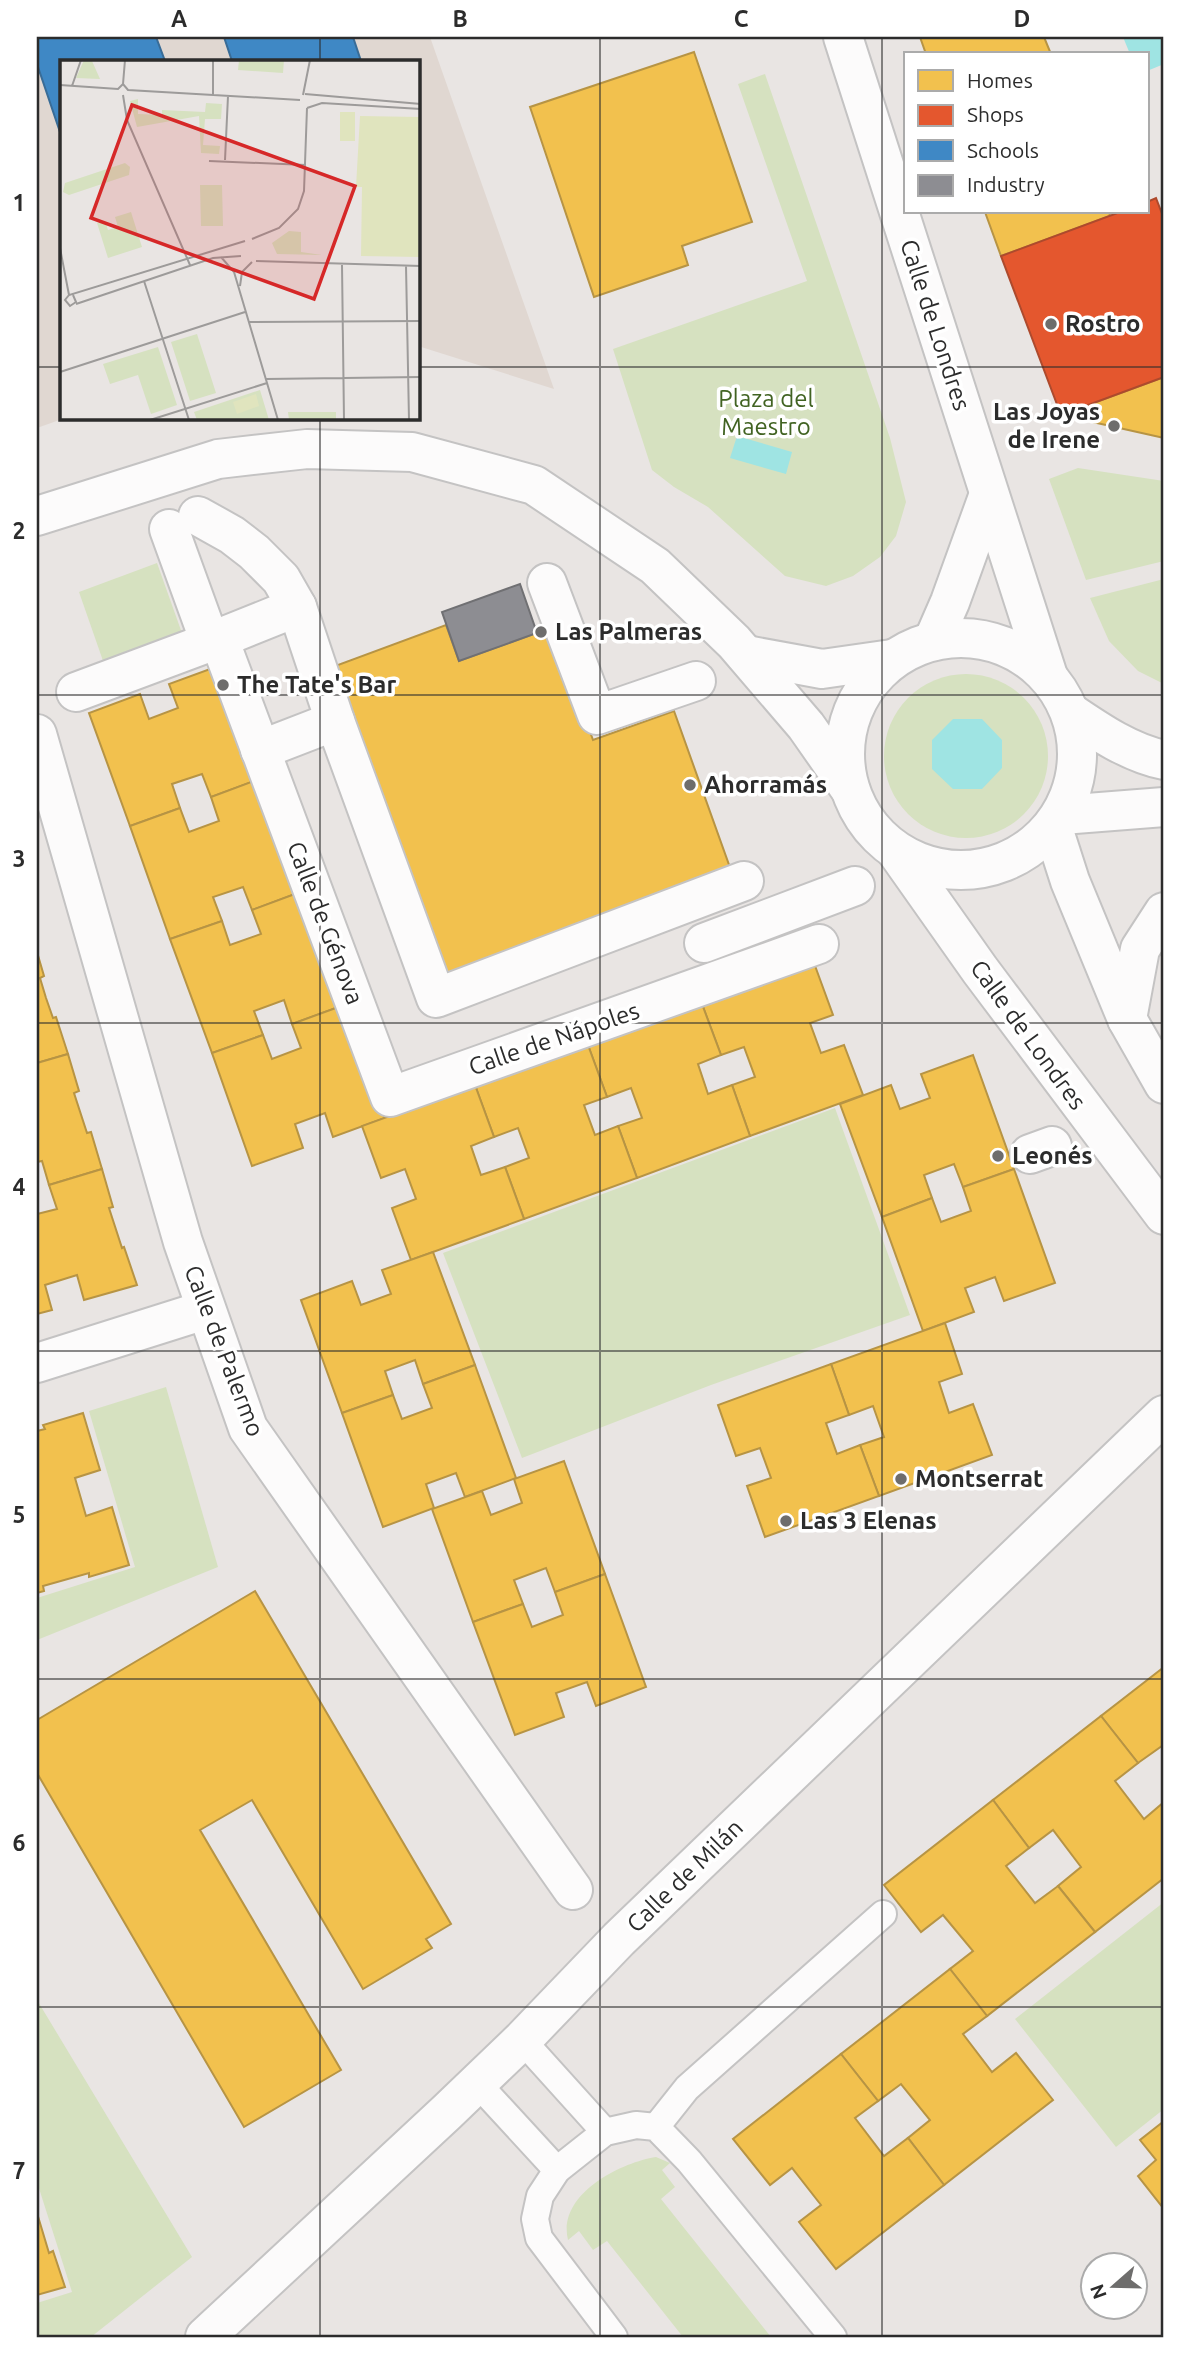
<svg xmlns="http://www.w3.org/2000/svg" width="1201" height="2374" font-family="Ubuntu,sans-serif">
	<style>
		.education { fill: #e0d7d1 }
		.green { fill: #d6e1c0 }
		.water { fill: #9fe4e3 }
		.homes { fill: #f2c14e; stroke: #b79444; stroke-width: 2 }
		.shops { fill: #e4572e; stroke: #ad4a2d; stroke-width: 2 }
		.schools { fill: #3f88c5; stroke: #396c97; stroke-width: 2 }
		.industry { fill: #8d8d92; stroke: #707073; stroke-width: 2 }
		.lines { fill: none; stroke-linecap: round; stroke-linejoin: round }
		.lane-casing { stroke: #c4c3c3; stroke-width: 30 }
		.street-casing { stroke: #c4c3c3; stroke-width: 42 }
		.lane { stroke: #fcfbfb; stroke-width: 26 }
		.street { stroke: #fcfbfb; stroke-width: 38 }
		.grid { fill: none; stroke: #2c2c2c; stroke-width: 2; stroke-opacity: 0.55 }
		.poi-dot { fill: #6e6d6c; stroke: #fff; stroke-width: 2.5 }
		.labels { text-anchor: middle; stroke-width: 7; stroke-linejoin: round; paint-order: stroke }
		.poi-label { font-size: 24px; font-weight: bold; fill: #2c2c2c; stroke: #fff; text-anchor: start }
		.street-label { font-size: 24px; fill: #2c2c2c; stroke: #fff }
		.park-label { font-size: 24px; fill: #416322; stroke: #fff }
		.inset-road { fill: none; stroke: #9d9b9a; stroke-width: 2 }
		.view { fill: #d62828; fill-opacity: 0.15; stroke: #d62828; stroke-width: 3.5 }
		.inset-edge { fill: none; stroke: #2c2c2c; stroke-width: 3.5 }
		.neatline { fill: none; stroke: #2c2c2c; stroke-width: 2.5 }
		.grid-label { font-size: 23px; text-anchor: middle; font-weight: bold; fill: #2c2c2c }
	</style>
	<rect width="100%" height="100%" fill="#e9e5e3"/>
	<path class="education" d="M37 37H430L554 389 418 346V61H61V418H65L37 428Z"/>
	<g class="green">
		<path d="M765 74 890 438 906 502 896 536 880 557 853 576 826 586 785 576 708 507 674 487 652 470 613 349 807 281 738 84Z"/>
		<path d="M1078 468 1164 481V561L1086 580 1049 479Z"/>
		<path d="M157 563 188 650 109 678 79 592Z"/>
		<path d="M1164 579V684L1138 671 1109 641 1090 598Z"/>
		<circle cx="966" cy="756" r="82"/>
		<path d="M835 1108 910 1315 711 1385 522 1458 443 1253Z"/>
		<path d="M166 1387 218 1567 37 1640V1598L135 1567 89 1411Z"/>
		<path d="M1164 1902V2109L1116 2147 1015 2019Z"/>
		<path d="M37 2000 192 2257 91 2337H37V2303L72 2292 37 2182Z"/>
		<path d="M656 2157 670 2163 662 2170 675 2187 661 2199 771 2337H683L607 2241 593 2250 579 2231 568 2240C557 2195 619 2163 656 2157Z"/>
	</g>
	<g class="water">
		<path d="M1123 37H1164V64L1147 71V54H1130Z"/>
		<path d="M737 436 792 452 786 474 730 458Z"/>
		<path d="M953 719H982L1002 740V768L982 789H953L932 769V740Z"/>
	</g>
	<g class="homes">
		<path d="M920 37H1044L1051 54H926Z"/>
		<path d="M694 52 752 222 682 246 688 265 594 297 530 107Z"/>
		<path d="M985 212H1109L1110 216 1001 256Z"/>
		<path d="M1164 377V438L1061 415Z"/>
		<path d="M446 625 459 661 553 627 593 740 674 711 733 876 440 981 327 669Z"/>
		<path d="M221 665 262 778 211 797 202 774 172 784 180 808 130 826 89 713 140 694 149 719 178 708 169 684Z"/>
		<path d="M262 778 303 891 252 910 243 887 213 897 222 921 170 939 130 826 180 808 189 832 219 821 211 797Z"/>
		<path d="M303 891 344 1005 292 1024 284 1000 254 1011 263 1035 212 1053 170 939 222 921 230 945 261 934 252 910Z"/>
		<path d="M37 952 44 976 40 978 46 998 53 1018 56 1017 68 1054 37 1063Z"/>
		<path d="M814 963 833 1015 810 1023 821 1053 844 1045 863 1095 750 1136 732 1085 755 1077 744 1047 721 1055 702 1004Z"/>
		<path d="M702 1004 721 1055 698 1064 708 1094 732 1085 750 1136 637 1178 618 1126 642 1118 631 1088 607 1097 588 1045Z"/>
		<path d="M344 1005 385 1118 333 1137 325 1113 295 1124 303 1148 252 1166 212 1053 263 1035 272 1059 301 1048 292 1024Z"/>
		<path d="M588 1045 607 1097 584 1105 595 1135 618 1126 637 1178 524 1219 505 1167 529 1158 518 1128 494 1137 475 1085Z"/>
		<path d="M68 1054 79 1091 74 1093 87 1133 91 1132 102 1169 49 1185 42 1161 37 1162V1063Z"/>
		<path d="M973 1055 1014 1169 963 1187 954 1164 924 1175 932 1198 882 1217 840 1104 891 1085 900 1109 930 1098 921 1074Z"/>
		<path d="M475 1085 494 1137 471 1146 481 1175 505 1167 524 1219 411 1260 392 1208 416 1199 405 1169 381 1178 362 1126Z"/>
		<path d="M102 1169 113 1207 109 1208 122 1248 124 1247 137 1285 84 1300 77 1275 45 1285 52 1310 37 1314V1214L57 1209 49 1185Z"/>
		<path d="M1014 1169 1055 1283 1004 1301 995 1277 965 1288 974 1312 923 1331 882 1217 932 1198 941 1222 971 1211 963 1187Z"/>
		<path d="M433 1252 475 1365 423 1384 415 1360 385 1371 393 1395 342 1413 301 1300 352 1281 361 1305 391 1294 382 1270Z"/>
		<path d="M945 1323 962 1374 939 1382 949 1413 973 1404 992 1455 879 1496 860 1445 884 1437 873 1406 849 1415 831 1364Z"/>
		<path d="M831 1364 849 1415 826 1423 837 1454 860 1445 879 1496 765 1537 747 1486 771 1478 760 1448 736 1456 718 1405Z"/>
		<path d="M475 1365 516 1478 465 1497 456 1473 426 1484 434 1508 383 1527 342 1413 393 1395 402 1419 432 1408 423 1384Z"/>
		<path d="M83 1413 100 1470 75 1478 86 1516 112 1507 129 1565 89 1577V1573L43 1586 44 1591 37 1593V1431L45 1429 43 1425Z"/>
		<path d="M564 1461 605 1574 555 1592 546 1568 514 1580 523 1604 473 1622 432 1509 482 1491 491 1515 522 1503 514 1479Z"/>
		<path d="M605 1574 646 1687 596 1706 587 1682 556 1693 564 1717 515 1735 473 1622 523 1604 532 1627 563 1615 555 1592Z"/>
		<path d="M255 1591 451 1924 426 1939 432 1948 363 1989 252 1800 200 1830 341 2070 244 2127 37 1773V1720Z"/>
		<path d="M1164 1667V1749L1162 1746 1138 1763 1101 1716Z"/>
		<path d="M1101 1716 1138 1763 1115 1781 1144 1819 1164 1802V1878L1095 1932 1058 1886 1081 1867 1053 1830 1029 1848 993 1800Z"/>
		<path d="M993 1800 1029 1848 1006 1866 1035 1903 1058 1886 1095 1932 987 2016 950 1969 973 1951 943 1915 921 1932 884 1885Z"/>
		<path d="M950 1969 987 2016 963 2034 992 2072 1016 2053 1053 2100 944 2185 908 2138 930 2120 901 2084 878 2101 841 2054Z"/>
		<path d="M841 2054 878 2101 855 2118 884 2156 908 2138 944 2185 836 2269 799 2222 821 2205 792 2168 770 2185 733 2139Z"/>
		<path d="M1164 2121V2209L1138 2176 1156 2160 1140 2140Z"/>
		<path d="M37 2213 49 2253 53 2251 65 2287 37 2295Z"/>
	</g>
	<path class="shops" d="M1156 198 1164 219V377L1061 415 1001 256 1120 212H1147V202Z"/>
	<g class="schools">
		<path d="M37 37H156L165 61H61V135L37 64Z"/>
		<path d="M224 37H353L361 61H232Z"/>
	</g>
	<path class="industry" d="M520 584 537 633 459 661 442 612Z"/>
	<g class="lines">
		<defs>
			<g id="lane">
				<path d="M522 2040 605 2132"/>
				<path d="M477 2083 557 2170"/>
				<path d="M656 2127 687 2088 883 1914"/>
				<path d="M614 2337 539 2238 535 2219 540 2196 557 2170 605 2132 636 2125 656 2127 689 2161 833 2337"/>
			</g>
			<g id="street">
				<path d="M843 37 1048 676"/>
				<path d="M37 516 218 459 307 449 412 452 534 485 655 566 734 642 806 726 850 789"/>
				<path d="M198 516 232 535 254 552 281 579 297 607 335 721 260 750"/>
				<path d="M169 529 210 642 297 607"/>
				<path d="M547 583 597 715 696 681"/>
				<circle cx="961" cy="754" r="116"/>
				<path d="M219 639 390 1097 819 944"/>
				<path d="M933 641 950 602 989 494"/>
				<path d="M746 655 822 669 892 659"/>
				<path d="M76 692 210 642"/>
				<path d="M1071 713C1099 732 1130 753 1164 760"/>
				<path d="M335 721 436 998 744 881"/>
				<path d="M37 734 183 1242 248 1428 573 1890"/>
				<path d="M1062 815 1164 807"/>
				<path d="M1053 828 1070 881 1127 1019 1164 1084"/>
				<path d="M896 851 980 970 1164 1215"/>
				<path d="M704 943 855 886"/>
				<path d="M1127 1019 1140 949 1164 912"/>
				<path d="M1030 1154 1052 1146"/>
				<path d="M37 1363 205 1310"/>
				<path d="M205 2337 447 2112 522 2040 619 1939 1164 1415"/>
			</g>
		</defs>
		<use href="#lane" class="lane-casing"/>
		<use href="#street" class="street-casing"/>
		<use href="#lane" class="lane"/>
		<use href="#street" class="street"/>
	</g>
	<path class="grid" d="M320 37V61M600 37V2337M882 37V2337M37 367H61M418 367H1164M320 418V2337M37 695H1164M37 1023H1164M37 1351H1164M37 1679H1164M37 2007H1164"/>
	<g class="poi-dot">
		<circle cx="1051" cy="324" r="7"/>
		<circle cx="1114" cy="426" r="7"/>
		<circle cx="541" cy="632" r="7"/>
		<circle cx="223" cy="685" r="7"/>
		<circle cx="690" cy="785" r="7"/>
		<circle cx="998" cy="1156" r="7"/>
		<circle cx="901" cy="1479" r="7"/>
		<circle cx="786" cy="1521" r="7"/>
	</g>
	<g class="labels">
		<g class="poi-label">
			<text x="1065" y="332">Rostro</text>
			<text x="1100" y="420" text-anchor="end">Las Joyas<tspan x="1100" dy="28">de Irene</tspan></text>
			<text x="555" y="640">Las Palmeras</text>
			<text x="237" y="693">The Tate's Bar</text>
			<text x="704" y="793">Ahorramás</text>
			<text x="1012" y="1164">Leonés</text>
			<text x="915" y="1487">Montserrat</text>
			<text x="800" y="1529">Las 3 Elenas</text>
		</g>
		<g class="street-label">
			<text transform="translate(935 325) rotate(72)" y="8">Calle de Londres</text>
			<text transform="translate(325 923) rotate(69)" y="8">Calle de Génova</text>
			<text transform="translate(1028 1035) rotate(54)" y="8">Calle de Londres</text>
			<text transform="translate(554 1039) rotate(-19)" y="8">Calle de Nápoles</text>
			<text transform="translate(224 1351) rotate(69)" y="8">Calle de Palermo</text>
			<text transform="translate(685 1876) rotate(-44)" y="8">Calle de Milán</text>
		</g>
		<g class="park-label">
			<text x="766" y="407">Plaza del<tspan x="766" dy="28">Maestro</tspan></text>
		</g>
	</g>
	<g transform="translate(60 60)">
		<rect width="360" height="360" fill="#e9e5e3"/>
		<path d="M24 0 32 1 40 19 16 18ZM179 0H224L223 13 178 10ZM78 39V54L102 55V50L145 52 146 43 162 44 161 59H145L143 85 160 86 159 94 141 93 139 56 77 67 70 41ZM65 103 70 107 69 115 9 135 3 132 5 123ZM140 125H162L163 166H141ZM71 152 82 187 48 198 37 163 45 161 48 170 58 167 55 157ZM229 171 241 172V192L262 195 217 194 212 183ZM137 274 156 333 130 341 111 282ZM98 287 117 345 91 354 78 315 50 324 43 304ZM200 330 209 360H137L134 352ZM228 352H276V360H229Z" fill="#d6e1c0"/>
		<path d="M280 52H295V81H280ZM300 56 360 57V197L301 196 302 127H296ZM196 334 199 346 177 354 173 342Z" fill="#e0e4be"/>
		<path class="inset-road" d="M153 0V35M63 24 65 0M0 25 58 29 63 24 68 30 240 40M12 26 21 0M245 34 361 44M63 35 67 60 130 205M243 35 250 0M247 48 262 43 361 49M165 100 168 36M149 101 246 105M192 179 219 168 238 149 244 131 247 48M0 188 9 235M161 197 174 212 218 360M196 201 361 206M282 205 284 360M346 206 349 360M84 221 129 360M180 226 182 212 192 202M13 235 16 242 10 246 5 240 9 235 185 181M16 244 153 198 181 196M189 262 361 261M0 312 185 252M206 319 361 317M90 360 207 323"/>
		<path class="view" d="M72 45 295 126 254 239 31 158Z"/>
		<rect width="360" height="360" class="inset-edge"/>
	</g>
	<rect width="1201" height="2374" fill="none" stroke="#ffffff" stroke-width="77"/>
	<rect x="904" y="52" width="245" height="161" fill="#ffffff" stroke="#ababab" stroke-width="2"/>
	<rect x="918" y="70" width="35" height="21" fill="#f2c14e" stroke="#ababab" stroke-width="2"/>
	<text x="967" y="88" font-size="21" fill="#2c2c2c">Homes</text>
	<rect x="918" y="105" width="35" height="21" fill="#e4572e" stroke="#ababab" stroke-width="2"/>
	<text x="967" y="122" font-size="21" fill="#2c2c2c">Shops</text>
	<rect x="918" y="140" width="35" height="21" fill="#3f88c5" stroke="#ababab" stroke-width="2"/>
	<text x="967" y="158" font-size="21" fill="#2c2c2c">Schools</text>
	<rect x="918" y="175" width="35" height="21" fill="#8d8d92" stroke="#ababab" stroke-width="2"/>
	<text x="967" y="192" font-size="21" fill="#2c2c2c">Industry</text>
	<g transform="translate(1114 2286) rotate(250)"><circle r="33" fill="#ffffff" stroke="#ababab" stroke-width="2"/>
	<path d="M0-5L12 26L0 18L-12 26Z" fill="#6e6d6c"/>
	<text y="-10" font-size="19" font-weight="bold" text-anchor="middle" fill="#2c2c2c">N</text>
	</g>
	<rect x="38" y="38" width="1124" height="2298" class="neatline"/>
	<g class="grid-label">
		<text x="179" y="27">A</text>
		<text x="460" y="27">B</text>
		<text x="741" y="27">C</text>
		<text x="1022" y="27">D</text>
		<text x="19" y="211">1</text>
		<text x="19" y="539">2</text>
		<text x="19" y="867">3</text>
		<text x="19" y="1195">4</text>
		<text x="19" y="1523">5</text>
		<text x="19" y="1851">6</text>
		<text x="19" y="2179">7</text>
	</g>
</svg>
